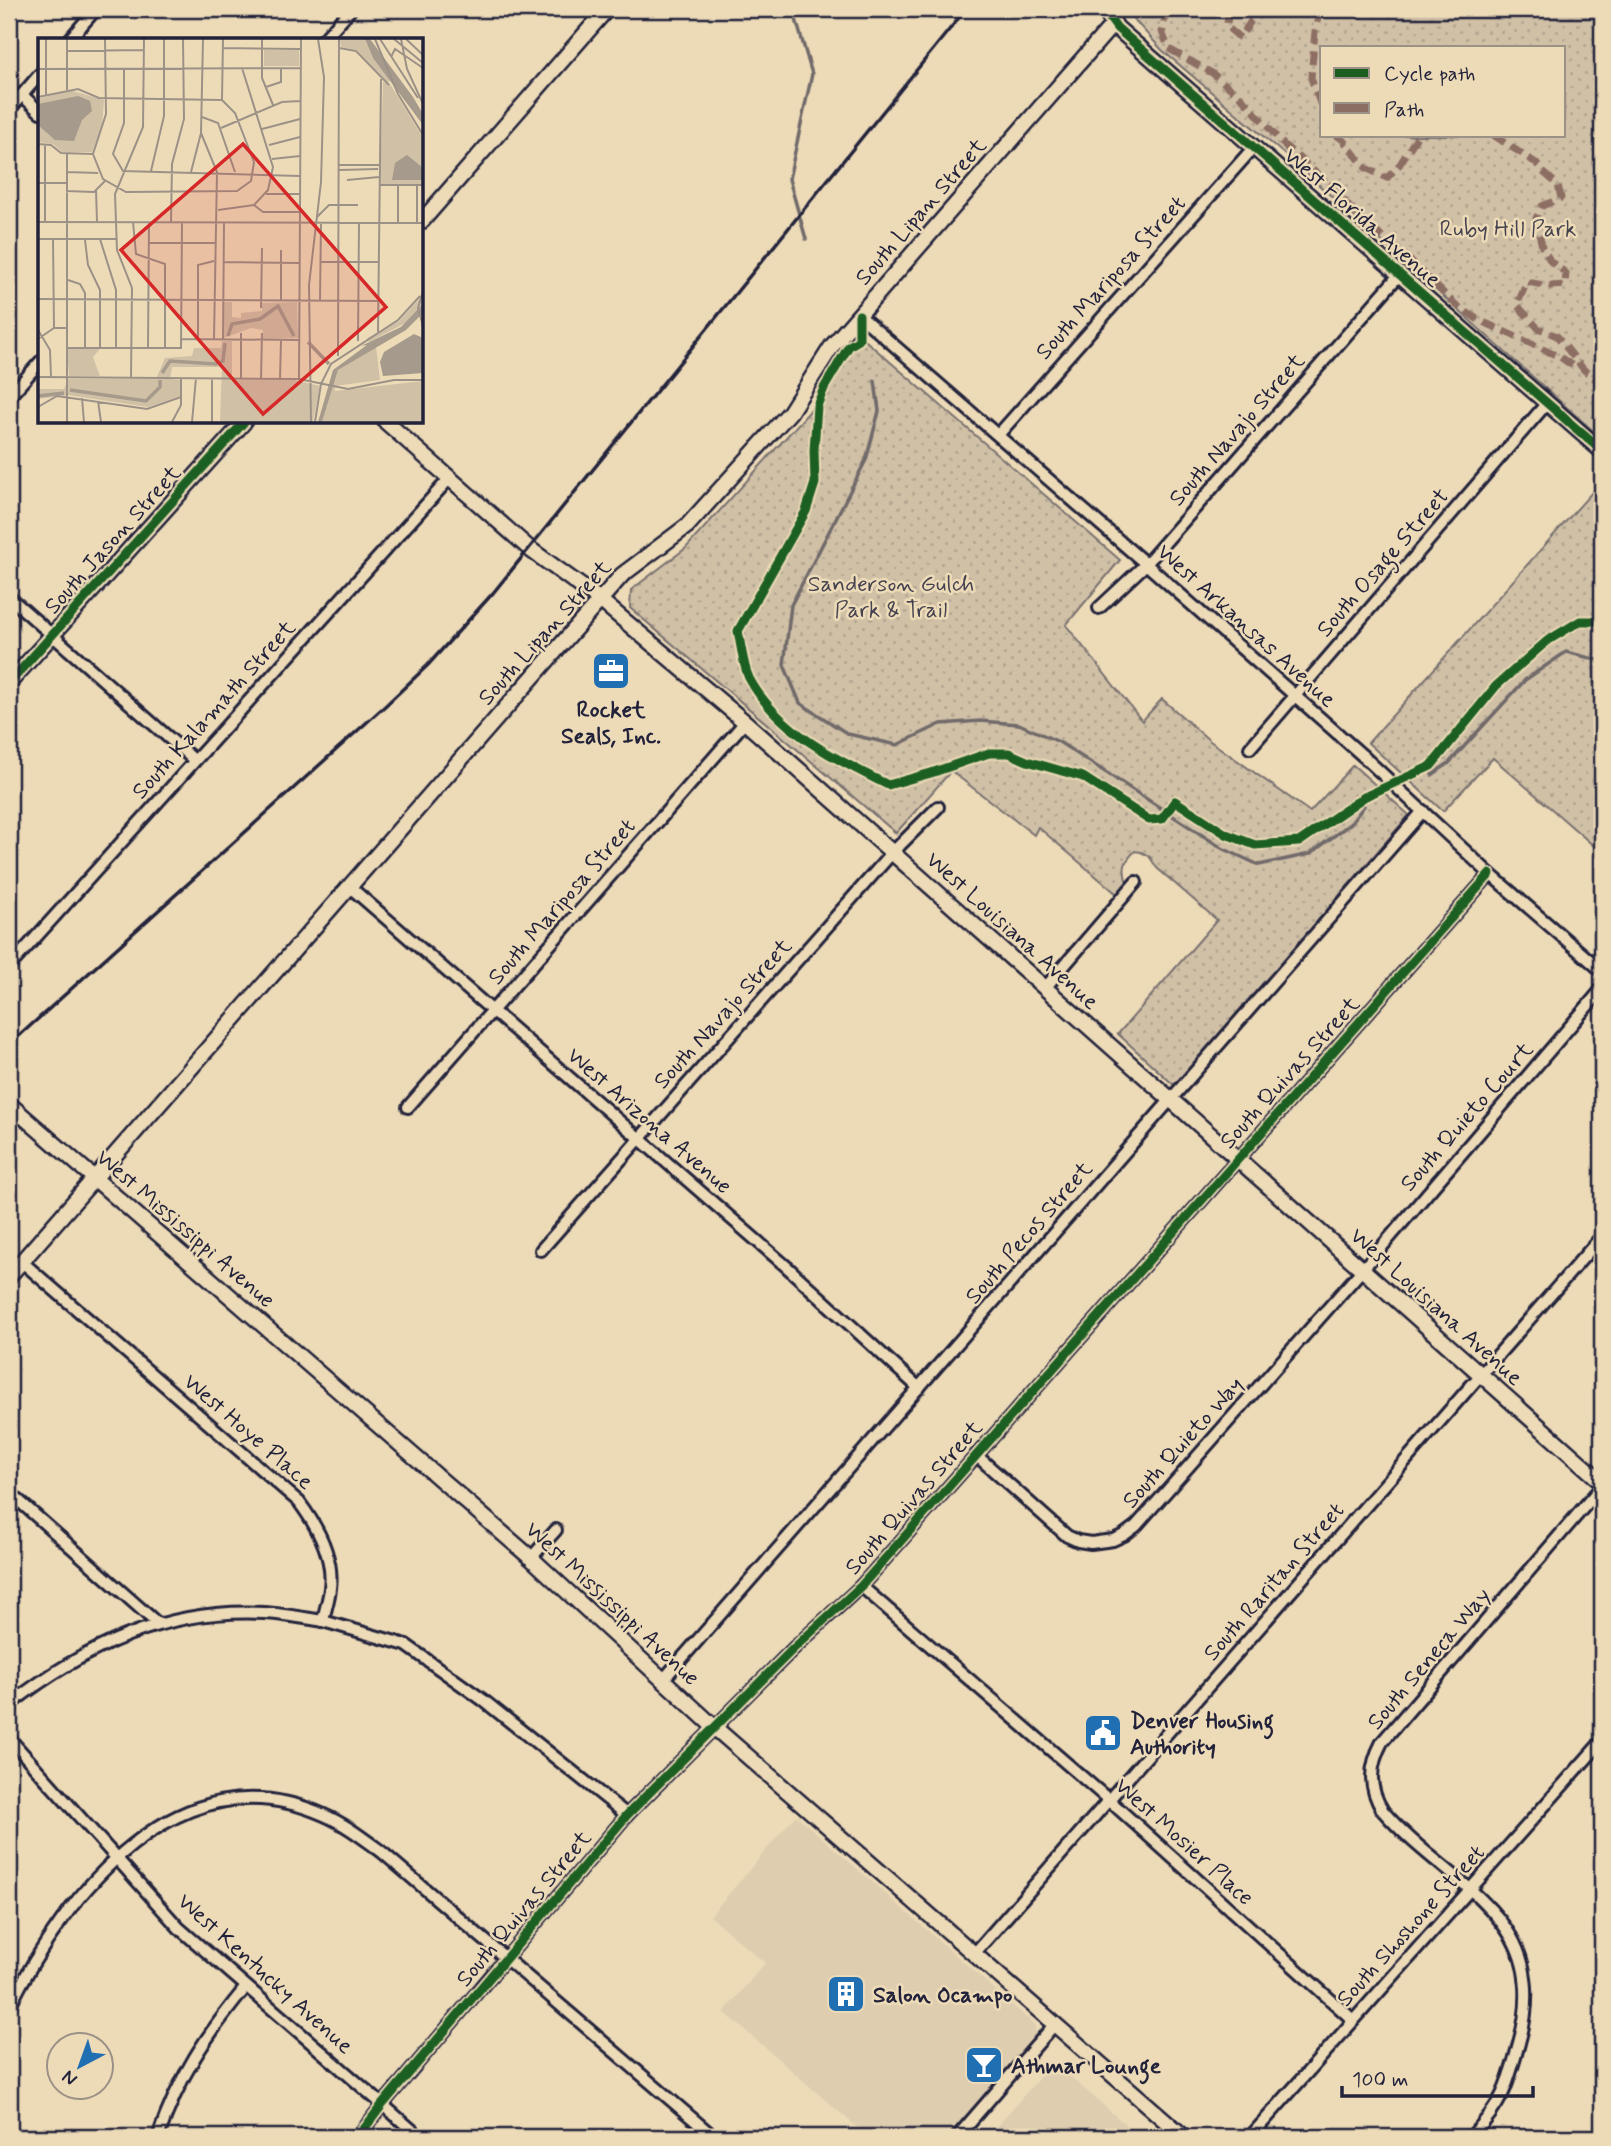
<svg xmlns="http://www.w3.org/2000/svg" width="1611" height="2146" font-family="Mynerve,sans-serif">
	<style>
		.built { fill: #decdaf }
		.green { fill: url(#green-dots); stroke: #797170; stroke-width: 2; fill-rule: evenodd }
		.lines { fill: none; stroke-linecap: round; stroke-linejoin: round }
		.stream { stroke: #716a6b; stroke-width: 3.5 }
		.street-casing { stroke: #22223b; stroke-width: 16 }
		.secondary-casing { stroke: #22223b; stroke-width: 19 }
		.street { stroke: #eddbb8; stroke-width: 10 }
		.secondary { stroke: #eddbb8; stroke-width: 14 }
		.rail { stroke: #22223b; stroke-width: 3.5 }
		.quiet { stroke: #8d6e63; stroke-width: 7; stroke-dasharray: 14 7; stroke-linecap: butt }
		.cycleway-casing { stroke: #eddbb8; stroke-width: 13 }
		.cycleway { stroke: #1b5e20; stroke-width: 9 }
		.labels { text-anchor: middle; stroke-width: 5; stroke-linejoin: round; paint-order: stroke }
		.street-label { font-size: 23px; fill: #22223b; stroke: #eddbb8 }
		.park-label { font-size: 23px; fill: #454250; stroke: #eddbb8 }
		.poi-label { font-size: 23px; font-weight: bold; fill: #22223b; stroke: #eddbb8; text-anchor: start }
		.inset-river { fill: none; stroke: #a59a8b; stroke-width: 3.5 }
		.inset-road { fill: none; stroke: #9c9186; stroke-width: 2 }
		.view { fill: #d62828; fill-opacity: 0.15; stroke: #d62828; stroke-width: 3.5 }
		.inset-edge { fill: none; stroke: #22223b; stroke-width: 3.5 }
	</style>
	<defs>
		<pattern id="green-dots" width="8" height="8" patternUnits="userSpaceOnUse" patternTransform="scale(1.75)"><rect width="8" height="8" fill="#d0c0a6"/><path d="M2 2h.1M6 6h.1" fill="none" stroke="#b2a590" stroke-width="1.8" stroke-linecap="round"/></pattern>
	</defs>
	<rect width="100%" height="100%" fill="#eddbb8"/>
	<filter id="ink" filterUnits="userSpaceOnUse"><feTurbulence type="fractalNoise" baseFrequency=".0143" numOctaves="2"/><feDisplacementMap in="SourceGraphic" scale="14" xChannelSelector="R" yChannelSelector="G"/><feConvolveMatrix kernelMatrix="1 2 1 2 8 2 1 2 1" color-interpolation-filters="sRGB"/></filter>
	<g filter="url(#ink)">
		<g class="built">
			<path d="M796 1815 1035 2025 1036 2034 948 2137H868L724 2012 765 1963 710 1916Z"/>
			<path d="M1053 2062 1140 2137H987Z"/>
		</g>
		<g class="green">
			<path d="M1124 9H1602V439L1291 160 1162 50ZM1322 47H1564V135H1322Z"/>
			<path d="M859 335 1120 560 1066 625 1142 721 1162 699 1210 741 1310 812 1353 765 1409 815 1175 1086 1118 1034 1217 920 1157 868 1149 856 1141 852 1135 851C1124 862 1122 868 1127 883L1117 894 1038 827 1034 835 951 771 896 833 630 608 631 590 686 548 809 412 831 373Z"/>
			<path d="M1602 481V853L1493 758 1443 811 1368 743Z"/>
		</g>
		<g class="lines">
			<g class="stream">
				<path d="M793 9 812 74 789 179 806 239"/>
				<path d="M875 381 879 411 866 460 791 605 784 665 800 703 848 734 897 745 941 724 980 721 1019 724 1059 742 1222 848 1259 865 1310 854 1351 823 1364 806"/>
				<path d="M1432 775 1449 763 1525 680 1566 652 1602 661"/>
			</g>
			<defs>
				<g id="street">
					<path d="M69 40 96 9"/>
					<path d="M323 40 351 9"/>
					<path d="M22 95 40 112"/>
					<path d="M9 110 40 74"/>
					<path d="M859 315 1146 564 1363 756 1490 874 1602 971"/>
					<path d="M9 397 40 362"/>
					<path d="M998 435 1254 147"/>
					<path d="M9 597 194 760"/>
					<path d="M1099 608 1146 564 1400 274"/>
					<path d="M1250 748 1547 403"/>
					<path d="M350 887 787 1267 919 1388"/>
					<path d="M9 967 449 479"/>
					<path d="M1045 988 1136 882"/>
					<path d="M408 1107 745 722"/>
					<path d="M541 1250 892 853 938 807"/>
					<path d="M21 1261 299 1502C317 1526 334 1557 330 1588 329 1599 325 1610 323 1621L406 1645 483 1700 627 1815"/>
					<path d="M976 1455 1067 1536 1078 1541 1091 1543 1113 1540 1124 1535 1136 1526 1362 1270 1602 989"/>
					<path d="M9 1492 158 1624"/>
					<path d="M531 1558 556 1530"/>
					<path d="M861 1586 1110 1801 1353 2020"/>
					<path d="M663 1680 1423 811"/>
					<path d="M9 1705C85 1646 166 1608 264 1613 284 1614 303 1618 323 1621"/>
					<path d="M9 1738 179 1928 420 2137"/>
					<path d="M974 1954 1602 1236"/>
					<path d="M9 2007C66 1894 178 1750 324 1815 345 1824 363 1838 382 1852L714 2137"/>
					<path d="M158 2137C179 2076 205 2037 246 1987"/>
					<path d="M358 2137 382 2105 627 1815 795 1647 861 1586 1490 874"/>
					<path d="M957 2137 1054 2025"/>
					<path d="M1250 2137 1602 1741"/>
					<path d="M1471 2137C1503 2103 1507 2087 1519 2043 1555 1916 1451 1889 1383 1811 1368 1787 1369 1767 1382 1742L1602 1486"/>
				</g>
				<g id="secondary">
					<path d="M1103 9 1117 28 1602 451"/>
					<path d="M422 221 607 9"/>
					<path d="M386 422 531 550 600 600 745 722 1602 1482"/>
					<path d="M9 683 244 422"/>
					<path d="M9 1104 531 1558 714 1727 1184 2137"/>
					<path d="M9 1276 622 575 687 526 790 412 832 346 1114 23"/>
				</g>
			</defs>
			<use href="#street" class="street-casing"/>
			<use href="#secondary" class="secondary-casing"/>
			<use href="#street" class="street"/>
			<use href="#secondary" class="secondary"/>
			<path class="rail" d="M9 1045 386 705 428 665 493 593 966 9"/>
			<g class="quiet">
				<path d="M1167 9 1162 32 1169 49 1212 73 1243 99 1282 143 1331 186 1358 217 1402 253 1456 305 1477 319 1560 357 1574 367"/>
				<path d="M1228 9 1227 27 1240 38 1251 21 1268 9"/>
				<path d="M1320 9 1315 31 1311 78 1322 109"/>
				<path d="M1336 135 1343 140 1366 168 1387 178 1400 164 1418 135"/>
				<path d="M1493 135 1536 163 1542 171 1558 185 1561 198 1542 206 1536 218 1542 247 1551 262 1566 273 1565 285 1550 286 1527 282 1517 305 1538 328 1557 336 1584 370 1602 384"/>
			</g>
			<defs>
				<g id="cycleway">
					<path d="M1103 9 1117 28 1602 451"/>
					<path d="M859 315V340L849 346 824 388 817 406 814 450 815 483 806 511 738 631C741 645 743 665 749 678 777 731 837 760 888 785L931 773 989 753H1009L1027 761 1083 777 1149 820 1162 819 1175 801 1226 834 1255 845 1299 842 1364 797 1431 766 1496 686 1547 641 1580 621H1602"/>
					<path d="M9 683 244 422"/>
					<path d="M358 2137 382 2105 627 1815 795 1647 861 1586 1490 874"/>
				</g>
			</defs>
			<use href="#cycleway" class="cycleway-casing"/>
			<use href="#cycleway" class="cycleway"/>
		</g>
	</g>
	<defs>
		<symbol id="office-square" viewBox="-11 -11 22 22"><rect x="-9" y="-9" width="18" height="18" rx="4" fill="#1f6fb2" stroke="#eddbb8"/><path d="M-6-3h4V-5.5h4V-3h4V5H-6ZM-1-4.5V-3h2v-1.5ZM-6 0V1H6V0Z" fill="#fff"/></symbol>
		<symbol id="civic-square" viewBox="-11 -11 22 22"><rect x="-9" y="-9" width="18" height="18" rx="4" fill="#1f6fb2" stroke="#eddbb8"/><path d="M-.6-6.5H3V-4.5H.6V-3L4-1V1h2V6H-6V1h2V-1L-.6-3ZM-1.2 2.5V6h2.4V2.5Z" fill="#fff"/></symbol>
		<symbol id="building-square" viewBox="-11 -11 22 22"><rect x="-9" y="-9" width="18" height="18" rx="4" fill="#1f6fb2" stroke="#eddbb8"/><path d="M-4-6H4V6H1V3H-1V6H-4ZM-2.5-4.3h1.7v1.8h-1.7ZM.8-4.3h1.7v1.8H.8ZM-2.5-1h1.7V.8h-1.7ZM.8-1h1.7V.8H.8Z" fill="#fff"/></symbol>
		<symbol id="bar-square" viewBox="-11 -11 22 22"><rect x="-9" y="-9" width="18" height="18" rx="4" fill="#1f6fb2" stroke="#eddbb8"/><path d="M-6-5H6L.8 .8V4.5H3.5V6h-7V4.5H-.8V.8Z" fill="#fff"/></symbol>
	</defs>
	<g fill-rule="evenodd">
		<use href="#office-square" x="589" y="649" width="44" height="44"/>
		<use href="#civic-square" x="1081" y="1711" width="44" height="44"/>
		<use href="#building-square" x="824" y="1972" width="44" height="44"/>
		<use href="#bar-square" x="962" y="2043" width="44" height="44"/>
	</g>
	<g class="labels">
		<g class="street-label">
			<text transform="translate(920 211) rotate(-49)" y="8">South Lipan Street</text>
			<text transform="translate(1363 217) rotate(41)" y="8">West Florida Avenue</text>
			<text transform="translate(1110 277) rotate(-48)" y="8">South Mariposa Street</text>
			<text transform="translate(1236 429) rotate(-49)" y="8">South Navajo Street</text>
			<text transform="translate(112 539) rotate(-48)" y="8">South Jason Street</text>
			<text transform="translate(1382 562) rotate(-49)" y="8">South Osage Street</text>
			<text transform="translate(1247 625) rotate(42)" y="8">West Arkansas Avenue</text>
			<text transform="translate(544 632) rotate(-48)" y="8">South Lipan Street</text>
			<text transform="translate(213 709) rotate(-48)" y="8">South Kalamath Street</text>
			<text transform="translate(561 901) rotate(-49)" y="8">South Mariposa Street</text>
			<text transform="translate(1013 930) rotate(42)" y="8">West Louisiana Avenue</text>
			<text transform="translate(722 1013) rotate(-48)" y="8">South Navajo Street</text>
			<text transform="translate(1289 1072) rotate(-48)" y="8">South Quivas Street</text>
			<text transform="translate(1466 1116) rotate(-49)" y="8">South Quieto Court</text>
			<text transform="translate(650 1120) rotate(41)" y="8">West Arizona Avenue</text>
			<text transform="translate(186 1228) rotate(41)" y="8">West Mississippi Avenue</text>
			<text transform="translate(1028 1232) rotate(-49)" y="8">South Pecos Street</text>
			<text transform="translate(1437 1306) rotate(42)" y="8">West Louisiana Avenue</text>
			<text transform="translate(249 1431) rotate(41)" y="8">West Hoye Place</text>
			<text transform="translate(1182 1442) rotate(-48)" y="8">South Quieto Way</text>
			<text transform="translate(913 1497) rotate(-49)" y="8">South Quivas Street</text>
			<text transform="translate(1273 1581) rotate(-49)" y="8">South Raritan Street</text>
			<text transform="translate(613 1603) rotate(43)" y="8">West Mississippi Avenue</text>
			<text transform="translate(1428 1658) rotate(-50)" y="8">South Seneca Way</text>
			<text transform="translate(1185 1841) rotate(42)" y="8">West Mosier Place</text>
			<text transform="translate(523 1908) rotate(-50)" y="8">South Quivas Street</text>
			<text transform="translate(1410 1925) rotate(-48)" y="8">South Shoshone Street</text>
			<text transform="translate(266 1973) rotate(42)" y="8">West Kentucky Avenue</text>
		</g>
		<g class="park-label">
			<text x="1508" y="236">Ruby Hill Park</text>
			<text x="891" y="591">Sanderson Gulch<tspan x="891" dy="26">Park &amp; Trail</tspan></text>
		</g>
		<g class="poi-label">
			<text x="611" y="717" text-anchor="middle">Rocket<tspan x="611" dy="26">Seals, Inc.</tspan></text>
			<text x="1130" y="1728">Denver Housing<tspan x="1130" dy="26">Authority</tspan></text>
			<text x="873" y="2002">Salon Ocampo</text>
			<text x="1011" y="2073">Athmar Lounge</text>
		</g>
	</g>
	<g transform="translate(38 38)">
		<rect width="385" height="385" fill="#eddbb8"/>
		<path d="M302 1H327L335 20 352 42 350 45 319 12 303 9ZM226 12H261V28H226ZM345 44 352 46 385 100V146H342ZM31 52 66 62 64 89 54 114H24L15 106 0 104V61ZM385 257V266L373 282 331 304 329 300 361 283ZM186 264H194V279L203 280V275L224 273V265L259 264 260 300 225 301V292L213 290 186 300ZM184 303H194V342H256L282 348 275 384H182L184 329H134L132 341 142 342V358L110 369 30 357 0 361V351H26L30 341H118L127 320 154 318 156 310H183ZM338 308 342 342 297 348V353L385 343V384H284L300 332ZM29 311H62L55 319 62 338H31Z" fill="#d0c0a6"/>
		<path d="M358 76 368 91 352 101 349 87ZM369 94 376 108 358 109 352 103Z" fill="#d0c0a6"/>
		<path d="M327 1H332L375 59 385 76V87L335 20ZM40 58 52 63 54 73 44 82 36 103 17 102 0 87V66ZM369 117 385 130V142H354L357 125ZM385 266V275L368 292 300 332 284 384H280L295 332 329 307 323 308 363 289ZM376 296 385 300V335L345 338 342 324 346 314Z" fill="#a59a8b"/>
		<path class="inset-river" d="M190 298 194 286 222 281 240 268 256 298M270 304 291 326M124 335 132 323 178 326 185 323 187 305M32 352 108 363 122 349V342M0 358 26 355"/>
		<path class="inset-road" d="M29 1V52M67 1 68 76 55 116 65 141 88 154 199 153 213 143 216 124 197 75 184 62 185 1M165 1 163 95 179 134 176 301M224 1V40L235 67M337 1 360 56 385 97M342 1 380 60M356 1 385 25M363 1 369 31 385 66M368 1 385 17M185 10 263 11M301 10 318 13 351 47M28 13 106 12M353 19 357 11 385 30M86 30V85L75 116 85 133 262 138M204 30 235 129 230 152 216 167M0 31 262 30M228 49 243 44V30M8 57V1M0 59 40 51 61 60 184 62M164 79 180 85 197 134M183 90 244 64 262 63M224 91 262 81M0 106 13 107 23 115 55 116M231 107 262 99M29 115V384M234 121 262 118M301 127H341M301 132 340 131M113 133 126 78V1M29 134 60 135M153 134 163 95M309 142 341 139M0 145H28M342 147H385M379 147V186M58 152 59 184M28 153 56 154 67 143M228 156H262M180 172 216 167 225 174H262M279 179 291 167H320M0 184 385 185M7 184V106M95 184 98 216 127 226V311M133 185 134 126 146 81 145 1M360 186V147M0 201H78M15 201 16 290M62 201 78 252V310M47 202 50 227 62 252V310M111 205H177M186 224 262 225M283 224H340M30 242 42 246 47 255V310M385 253 380 270 385 288M0 261 340 263M282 262 283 186M243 263V212M223 270 224 210M0 292 12 312 13 339M340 294 343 41M203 295V341M0 301 16 290H28M144 301 261 302M160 301V227L176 223M185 301 186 185M320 303 321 186M29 310H143L144 185M110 310 111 185M300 318 301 1M0 339 261 341 310 351 356 342H385M93 339 94 250 79 212 77 156 105 89 106 1M174 340V384M223 341 224 295M242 341 243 302M261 341 263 1M44 360 46 384M60 363 63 384M0 369 19 358 109 371 143 359M134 384 143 367V340M154 384 158 340M273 384 271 247 283 144 286 39 280 1M277 384 283 346 293 326 360 282 382 258"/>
		<path class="view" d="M205 106 348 269 225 376 83 212Z"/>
		<rect width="385" height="385" class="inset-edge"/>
	</g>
	<rect width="1611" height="2146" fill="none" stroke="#eddbb8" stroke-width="35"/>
	<rect x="18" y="18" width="1576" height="2111" fill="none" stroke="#22223b" stroke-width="2.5" filter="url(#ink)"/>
	<rect x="1320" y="46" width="245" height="91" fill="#eddbb8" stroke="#9c9186" stroke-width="2"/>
	<rect x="1334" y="68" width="35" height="10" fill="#1b5e20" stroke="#9c9186" stroke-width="2"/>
	<text x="1384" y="80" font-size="21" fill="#22223b">Cycle path</text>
	<rect x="1334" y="103" width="35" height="10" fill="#8d6e63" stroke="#9c9186" stroke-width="2"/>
	<text x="1384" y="116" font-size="21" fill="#22223b">Path</text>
	<g transform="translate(80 2066) rotate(221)"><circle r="33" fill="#eddbb8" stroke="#9c9186" stroke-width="2"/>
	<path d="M0-5L12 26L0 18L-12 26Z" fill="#1f6fb2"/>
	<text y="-10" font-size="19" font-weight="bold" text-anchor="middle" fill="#22223b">N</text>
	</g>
	<path d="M1342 2086v10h191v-10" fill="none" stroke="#22223b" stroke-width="3.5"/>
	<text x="1352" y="2086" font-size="21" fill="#22223b" stroke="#eddbb8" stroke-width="5" paint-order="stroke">100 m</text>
</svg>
